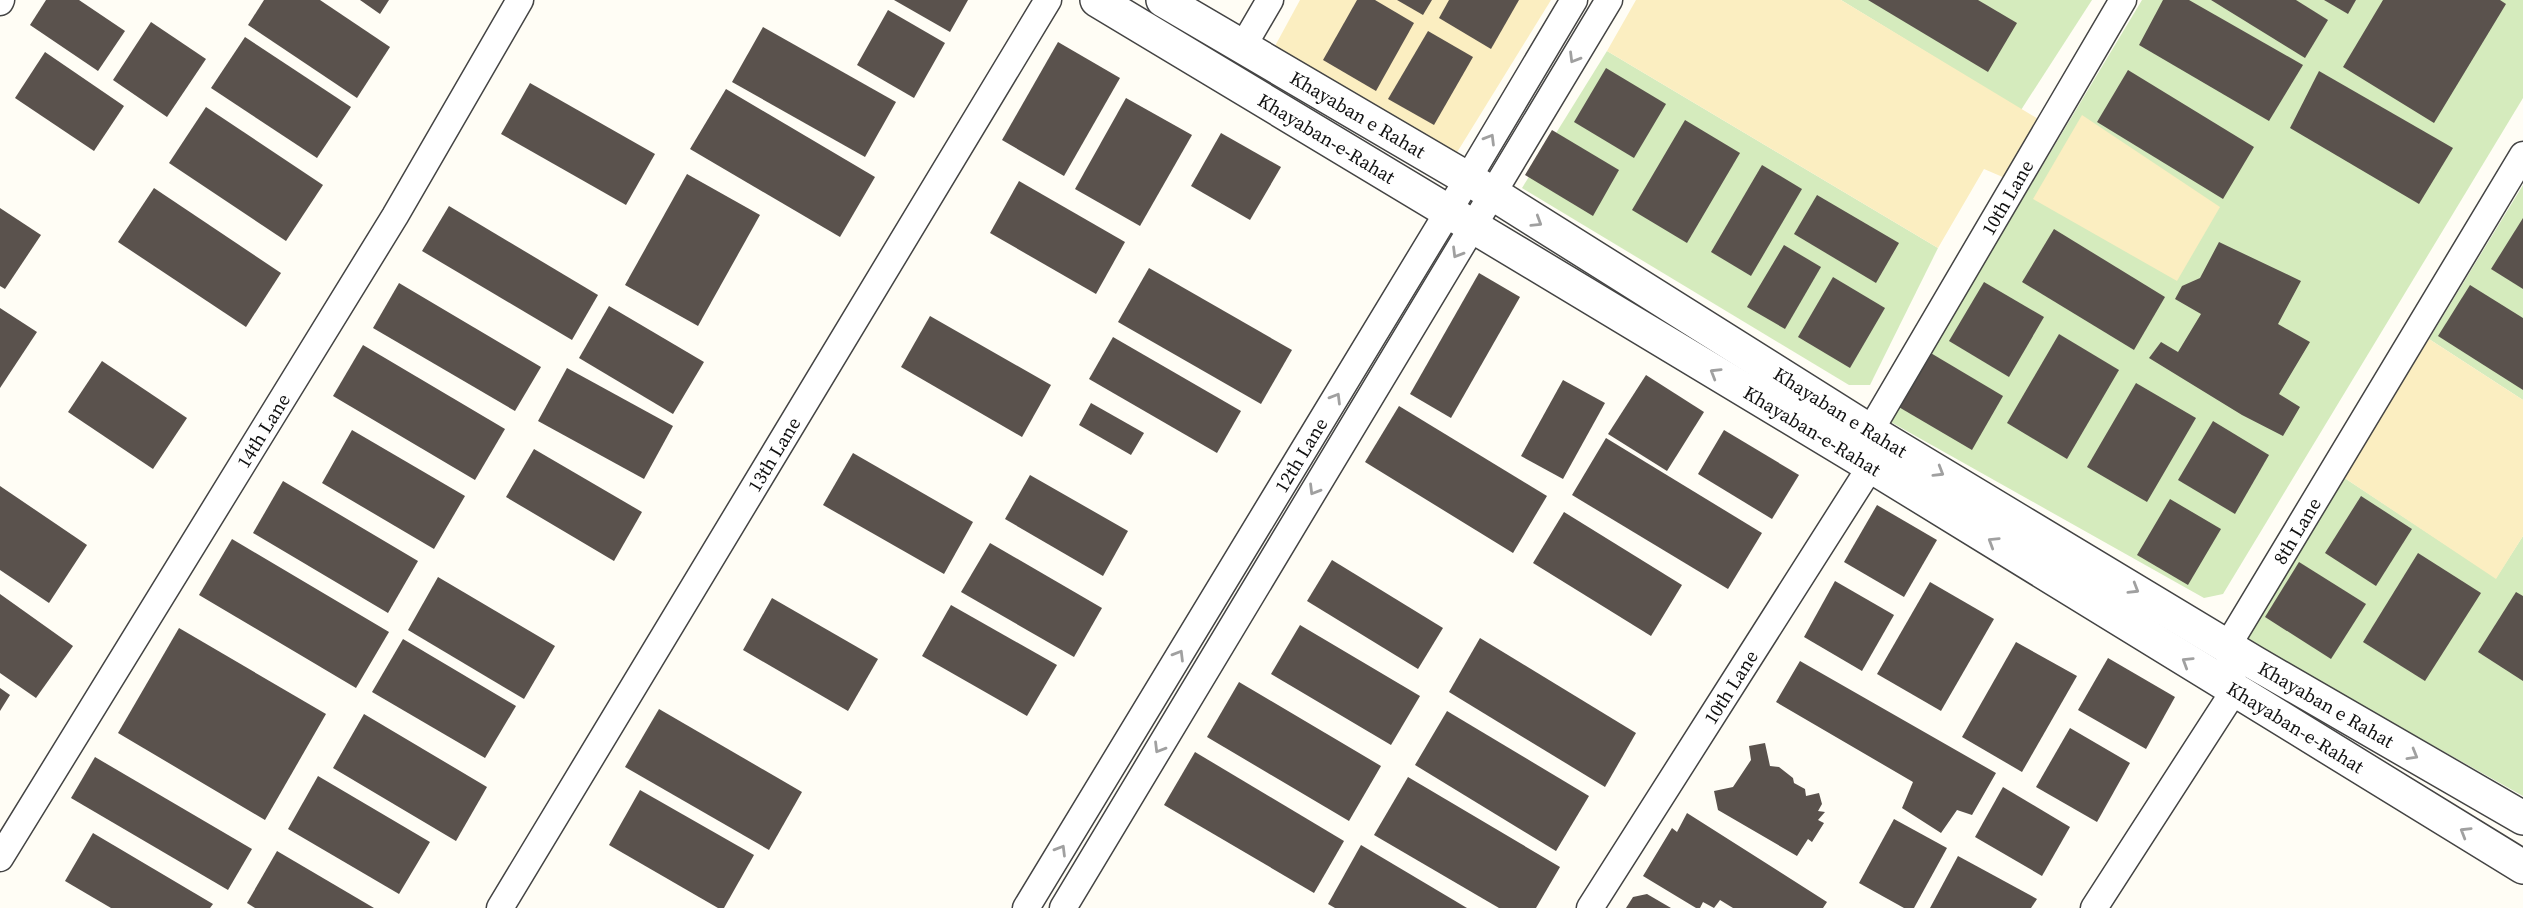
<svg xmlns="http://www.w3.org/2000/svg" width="2523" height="908" font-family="'Source Serif 4',serif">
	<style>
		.green { fill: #d5ebbd }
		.sand { fill: #fbeec1 }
		.building { fill: #5a524d }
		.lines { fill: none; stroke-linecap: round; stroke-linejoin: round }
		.minor-casing { stroke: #444; stroke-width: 29 }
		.tertiary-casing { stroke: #444; stroke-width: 36 }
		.minor { stroke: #fff; stroke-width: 26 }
		.tertiary { stroke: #fff; stroke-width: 33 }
		.oneway { stroke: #a0a0a0 }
		.labels { text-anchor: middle; stroke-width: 7; stroke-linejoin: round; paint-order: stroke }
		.street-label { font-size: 19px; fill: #111; stroke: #fff }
	</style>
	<rect width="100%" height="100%" fill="#fffdf5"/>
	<g class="green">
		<path d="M1841 0H2092L2021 110Z"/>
		<path d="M2142 0H2523V98L2223 594 2204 598 1889 421Z"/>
		<path d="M1607 51 1938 248 1870 385H1849L1522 188Z"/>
		<path d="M2523 185V400L2429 339Z"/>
		<path d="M2343 477 2496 578 2523 536V796L2243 639Z"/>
	</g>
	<g class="sand">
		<path d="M1300 0H1551L1456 154 1275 46Z"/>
		<path d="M1636 0H1841L2040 120 2005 178 1984 169 1938 248 1607 51Z"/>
		<path d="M2082 115 2220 207 2177 281 2033 199Z"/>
		<path d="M2429 339 2523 400V536L2496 579 2343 477Z"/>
	</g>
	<g class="building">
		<path d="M46 0H79L125 31 98 71 30 25Z"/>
		<path d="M264 0H320L390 47 357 98 248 25Z"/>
		<path d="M360 0H389L380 14Z"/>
		<path d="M894 0H968L950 32Z"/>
		<path d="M1357 0H1375L1414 23 1376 91 1323 60Z"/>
		<path d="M1397 0H1432L1423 15Z"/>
		<path d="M1449 0H1519L1491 49 1439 18Z"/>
		<path d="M1868 0H1978L2017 23 1988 72Z"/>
		<path d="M2163 0H2189L2303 65 2269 121 2139 45Z"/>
		<path d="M2211 0H2296L2328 20 2305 58Z"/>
		<path d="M2324 0H2356L2348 14Z"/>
		<path d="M2383 0H2500L2506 4 2434 123 2343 67Z"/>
		<path d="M888 10 945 43 914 98 857 65Z"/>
		<path d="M151 22 206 59 167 117 113 80Z"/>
		<path d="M763 27 896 102 865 157 732 82Z"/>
		<path d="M1428 31 1473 57 1434 125 1388 99Z"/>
		<path d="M245 37 351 107 317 158 211 88Z"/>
		<path d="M1058 42 1120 78 1064 176 1002 140Z"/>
		<path d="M45 52 124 106 94 151 15 98Z"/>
		<path d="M1606 68 1666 104 1634 158 1574 122Z"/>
		<path d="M2128 70 2254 147 2223 199 2097 122Z"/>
		<path d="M2319 71 2453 148 2419 204 2290 128Z"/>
		<path d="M530 83 655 154 626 205 501 134Z"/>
		<path d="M726 89 875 177 840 237 690 149Z"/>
		<path d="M1126 98 1192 135 1140 226 1075 189Z"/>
		<path d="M206 107 323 185 286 241 169 163Z"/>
		<path d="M1685 120 1740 153 1687 243 1632 210Z"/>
		<path d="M1552 130 1619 170 1593 216 1525 175Z"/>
		<path d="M1221 133 1281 167 1250 220 1191 186Z"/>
		<path d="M1762 165 1802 189 1751 276 1711 252Z"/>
		<path d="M687 174 760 215 698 326 625 285Z"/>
		<path d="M1019 181 1125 242 1096 294 990 233Z"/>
		<path d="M154 188 281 273 246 327 118 242Z"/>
		<path d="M1817 195 1899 243 1876 283 1794 234Z"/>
		<path d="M449 206 598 295 572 340 422 251Z"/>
		<path d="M0 208 41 235 5 289 0 286Z"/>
		<path d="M2523 218V289L2491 269Z"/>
		<path d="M2054 229 2165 297 2134 350 2022 282Z"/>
		<path d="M2219 242 2301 281 2278 324 2310 342 2279 394 2300 407 2283 436 2242 415 2149 358 2161 342 2178 352 2201 314 2175 299 2182 286 2200 278Z"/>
		<path d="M1784 245 1821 267 1785 329 1747 307Z"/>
		<path d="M1149 268 1292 350 1261 404 1118 322Z"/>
		<path d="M1479 273 1520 297 1451 418 1410 394Z"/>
		<path d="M1833 277 1885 308 1850 368 1798 337Z"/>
		<path d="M1984 282 2044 317 2009 377 1949 341Z"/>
		<path d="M399 283 541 367 515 411 373 328Z"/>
		<path d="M2470 285 2523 318V390L2438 336Z"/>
		<path d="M609 306 704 362 673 414 579 358Z"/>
		<path d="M0 308 37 332 0 388Z"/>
		<path d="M930 316 1051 385 1022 437 901 367Z"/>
		<path d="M2059 334 2119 370 2067 459 2007 423Z"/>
		<path d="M1113 337 1241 411 1217 453 1089 379Z"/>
		<path d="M363 345 505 429 475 480 333 396Z"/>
		<path d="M1929 352 2003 396 1972 450 1897 406Z"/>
		<path d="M102 361 187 418 153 469 68 412Z"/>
		<path d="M567 368 673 426 644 479 538 421Z"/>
		<path d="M1646 375 1704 412 1667 471 1608 434Z"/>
		<path d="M1563 380 1605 403 1563 479 1521 456Z"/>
		<path d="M2136 383 2196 418 2147 502 2087 467Z"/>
		<path d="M1091 403 1144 433 1131 455 1079 425Z"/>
		<path d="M1399 406 1547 496 1513 553 1365 462Z"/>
		<path d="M2213 421 2269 455 2235 514 2178 480Z"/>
		<path d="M352 430 465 496 434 549 322 483Z"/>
		<path d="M1724 430 1799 475 1772 519 1698 474Z"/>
		<path d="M1606 438 1762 533 1728 589 1572 495Z"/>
		<path d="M534 449 642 512 614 561 506 497Z"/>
		<path d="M853 453 973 522 944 574 823 505Z"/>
		<path d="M1030 475 1128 531 1103 576 1005 519Z"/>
		<path d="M283 481 418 561 388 613 253 533Z"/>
		<path d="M0 486 87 545 49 603 0 570Z"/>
		<path d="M2361 496 2412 529 2376 586 2325 553Z"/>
		<path d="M2170 499 2221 529 2188 585 2137 555Z"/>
		<path d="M1877 505 1937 540 1904 597 1844 562Z"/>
		<path d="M1564 512 1682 585 1651 636 1533 563Z"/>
		<path d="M232 539 389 632 356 688 199 595Z"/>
		<path d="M990 543 1102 608 1074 657 961 592Z"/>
		<path d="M2418 553 2481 593 2425 681 2363 642Z"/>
		<path d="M1332 560 1443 628 1418 669 1307 601Z"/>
		<path d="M2299 562 2366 604 2331 659 2265 617Z"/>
		<path d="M438 577 555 646 524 699 408 630Z"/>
		<path d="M1835 581 1894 615 1862 671 1804 637Z"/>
		<path d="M1930 582 1994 619 1941 711 1877 674Z"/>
		<path d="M2516 592 2523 596V681L2478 652Z"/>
		<path d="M0 594 73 646 36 698 0 673Z"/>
		<path d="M772 598 878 659 848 711 743 650Z"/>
		<path d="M951 605 1057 665 1027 716 922 656Z"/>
		<path d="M1300 625 1420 696 1391 745 1271 674Z"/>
		<path d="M179 628 326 714 265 820 118 733Z"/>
		<path d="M1480 638 1636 733 1605 787 1449 692Z"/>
		<path d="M403 639 516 706 485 758 372 692Z"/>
		<path d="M2016 642 2077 676 2022 772 1962 737Z"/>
		<path d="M2108 658 2175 697 2146 749 2078 710Z"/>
		<path d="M1800 661 1996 773 1972 815 1957 810 1941 833 1902 808 1913 782 1776 702Z"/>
		<path d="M1239 682 1381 766 1349 821 1207 737Z"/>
		<path d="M0 688 10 695 0 711Z"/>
		<path d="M659 709 802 792 769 850 625 767Z"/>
		<path d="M1447 711 1589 796 1556 851 1415 765Z"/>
		<path d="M364 714 487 787 456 841 333 768Z"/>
		<path d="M2070 728 2130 763 2097 822 2036 787Z"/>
		<path d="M1765 743 1770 766 1779 767 1793 778 1794 783 1805 789 1806 796 1819 793 1822 804 1818 811 1825 812 1818 820 1824 823 1812 842 1808 839 1797 856 1718 810 1714 791 1733 787 1751 760 1749 746Z"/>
		<path d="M1195 752 1344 841 1314 893 1164 805Z"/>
		<path d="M95 757 252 849 228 890 71 798Z"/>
		<path d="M318 776 430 842 399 894 288 829Z"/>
		<path d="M1408 777 1560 867 1536 908H1499L1374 835Z"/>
		<path d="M2003 787 2070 827 2042 876 1975 837Z"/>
		<path d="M640 790 754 855 724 908H718L609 845Z"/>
		<path d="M1687 813 1827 902 1823 908H1733L1720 900 1714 908 1703 902 1700 908H1696L1643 876 1672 828 1677 832Z"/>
		<path d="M1894 819 1947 848 1914 908H1904L1859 883Z"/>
		<path d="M93 833 213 904 210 908H111L65 881Z"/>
		<path d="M1361 845 1467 908H1335L1328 904Z"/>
		<path d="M277 851 374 908H255L247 903Z"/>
		<path d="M1958 856 2037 899 2031 908H1930Z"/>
		<path d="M1647 894 1671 908H1626L1633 897Z"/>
	</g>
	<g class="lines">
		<defs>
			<g id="minor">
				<path d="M0 2 1 0"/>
				<path d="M1242 48 1270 0"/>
				<path id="s1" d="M1870 431 2123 0"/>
				<path id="s2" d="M0 858 395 216 520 0"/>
				<path id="s3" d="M500 908 1048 0"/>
				<path id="s4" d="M1026 908 1448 212 1574 0"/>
				<path d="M1063 908 1609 0"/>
				<path id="s5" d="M1590 908 1871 466"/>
				<path id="s6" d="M2094 908 2234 691 2228 645 2523 155"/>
			</g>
			<g id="tertiary">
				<path id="s7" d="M1097 0 1871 466 2523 867"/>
				<path id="s8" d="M1163 0 1492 193 1870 431 2253 662 2523 818"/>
			</g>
		</defs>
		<use href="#minor" class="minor-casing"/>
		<use href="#tertiary" class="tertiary-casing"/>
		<use href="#minor" class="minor"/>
		<use href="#tertiary" class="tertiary"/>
	</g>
	<defs><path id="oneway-chevron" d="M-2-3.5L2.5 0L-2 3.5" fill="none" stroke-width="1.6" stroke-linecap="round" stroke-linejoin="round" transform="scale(1.75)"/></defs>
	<g class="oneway">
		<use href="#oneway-chevron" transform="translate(1574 58) rotate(121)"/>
		<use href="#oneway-chevron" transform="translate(1490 139) rotate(-59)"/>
		<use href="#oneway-chevron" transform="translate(1537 222) rotate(32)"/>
		<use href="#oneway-chevron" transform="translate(1457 253) rotate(121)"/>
		<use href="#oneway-chevron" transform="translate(1715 373) rotate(-149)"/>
		<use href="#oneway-chevron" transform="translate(1336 398) rotate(-59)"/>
		<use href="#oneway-chevron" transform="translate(1939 472) rotate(31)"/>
		<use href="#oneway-chevron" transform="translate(1314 490) rotate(121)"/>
		<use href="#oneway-chevron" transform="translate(1993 542) rotate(-148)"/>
		<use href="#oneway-chevron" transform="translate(2134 589) rotate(31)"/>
		<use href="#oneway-chevron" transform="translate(1179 655) rotate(-59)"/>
		<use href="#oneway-chevron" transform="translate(2187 662) rotate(-148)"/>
		<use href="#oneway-chevron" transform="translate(1159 748) rotate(121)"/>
		<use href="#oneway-chevron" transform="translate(2413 755) rotate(30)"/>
		<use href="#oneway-chevron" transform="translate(2465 832) rotate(-149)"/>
		<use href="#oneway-chevron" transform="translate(1061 850) rotate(-59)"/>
	</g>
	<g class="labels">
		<g class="street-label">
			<text dy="7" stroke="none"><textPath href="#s8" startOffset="226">Khayaban e Rahat</textPath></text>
			<text dy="7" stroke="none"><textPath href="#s7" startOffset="268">Khayaban-e-Rahat</textPath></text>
			<text dy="7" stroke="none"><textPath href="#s1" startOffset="271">10th Lane</textPath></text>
			<text dy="7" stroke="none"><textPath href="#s8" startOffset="793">Khayaban e Rahat</textPath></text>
			<text dy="7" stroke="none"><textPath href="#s2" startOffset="502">14th Lane</textPath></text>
			<text dy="7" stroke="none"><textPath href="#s7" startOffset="835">Khayaban-e-Rahat</textPath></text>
			<text dy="7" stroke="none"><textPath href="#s3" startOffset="530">13th Lane</textPath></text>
			<text dy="7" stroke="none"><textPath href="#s4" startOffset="530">12th Lane</textPath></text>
			<text dy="7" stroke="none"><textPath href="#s6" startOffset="438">8th Lane</textPath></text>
			<text dy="7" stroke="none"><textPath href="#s5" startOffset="262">10th Lane</textPath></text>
			<text dy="7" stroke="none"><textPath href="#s8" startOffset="1360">Khayaban e Rahat</textPath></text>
			<text dy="7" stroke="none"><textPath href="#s7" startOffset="1402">Khayaban-e-Rahat</textPath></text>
		</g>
	</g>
</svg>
